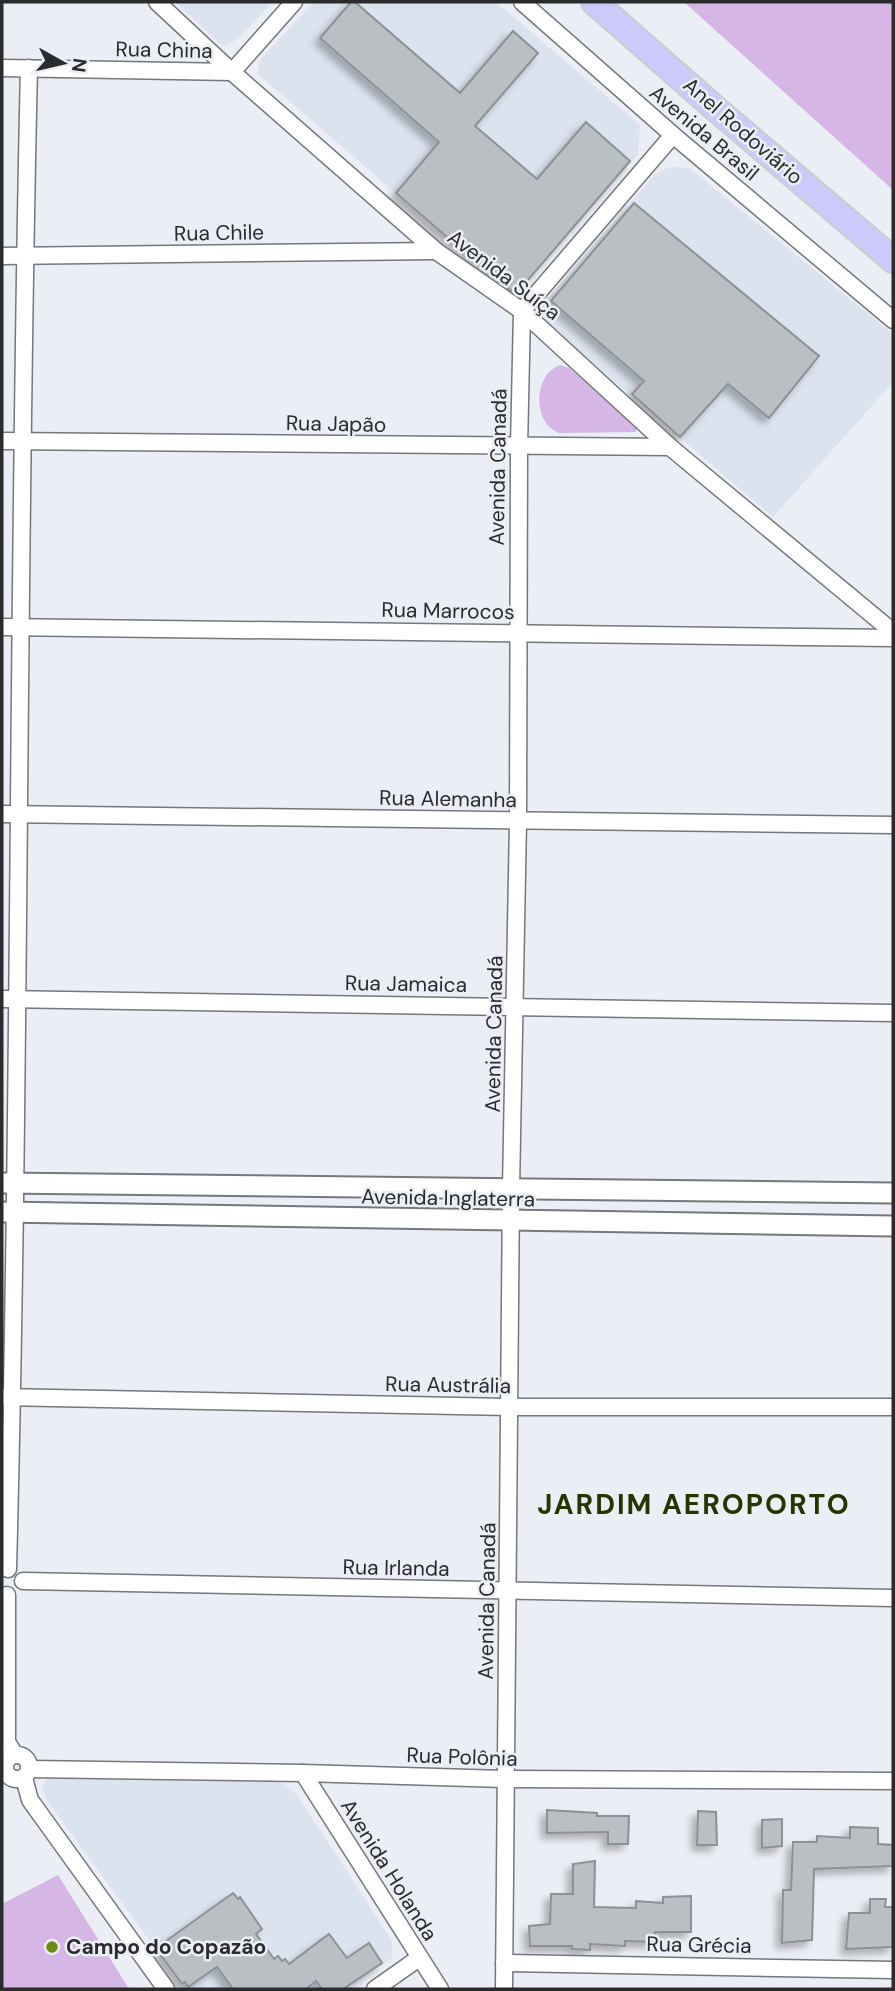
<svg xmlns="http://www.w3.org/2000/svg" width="895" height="1991" font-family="'DM Sans',sans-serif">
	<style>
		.built { fill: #dbe3ef }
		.green { fill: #d5b6e4 }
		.building { fill: #b9bfc2; stroke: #8b9194; stroke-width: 2; filter: url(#shadow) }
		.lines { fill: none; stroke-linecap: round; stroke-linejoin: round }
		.minor-casing { stroke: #74777b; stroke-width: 19 }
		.tertiary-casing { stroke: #74777b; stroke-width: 23 }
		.primary-casing { stroke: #cccccd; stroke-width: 28 }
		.minor { stroke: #fff; stroke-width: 16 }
		.tertiary { stroke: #fff; stroke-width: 19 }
		.primary { stroke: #cdc9fa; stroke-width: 24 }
		.poi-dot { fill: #6c8c0f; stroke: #ebeef4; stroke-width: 2.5 }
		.labels { text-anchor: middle; stroke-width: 5; stroke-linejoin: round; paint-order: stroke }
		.street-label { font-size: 21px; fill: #292b2d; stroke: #ebeef4 }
		.poi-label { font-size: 21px; font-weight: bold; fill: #292b2d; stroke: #ebeef4; text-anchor: start }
		.district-label { font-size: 28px; font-weight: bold; letter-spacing: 2px; fill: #263500; stroke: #ebeef4 }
	</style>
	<defs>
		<filter id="shadow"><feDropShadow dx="-5.5" dy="5.5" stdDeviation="3.5" flood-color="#0004"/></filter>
	</defs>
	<rect width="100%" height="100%" fill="#ebeef4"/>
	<g class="built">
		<path d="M175 2H273L239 38 226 46 220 44Z"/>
		<path d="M314 2H496L640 125 638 154 515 296 258 74 259 61Z"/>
		<path d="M678 167 689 168 893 334V382L773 517 547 324 544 317V307L548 298 655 174 668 168Z"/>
		<path d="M71 1778 279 1781 297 1795 392 1941V1958L348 1989H185L46 1799 42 1788 47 1779Z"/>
	</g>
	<g class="green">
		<path d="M684 2H893V190Z"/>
		<path d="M560 365 569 368 637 427 636 432 559 433C532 424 533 374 560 365Z"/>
		<path d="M58 1875 129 1989H2V1904Z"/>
	</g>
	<g class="building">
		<path d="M351 2H355L460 93 513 31 538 53 475 126 537 179 586 122 630 161 516 294 500 283 396 193 439 142 320 38Z"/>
		<path d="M634 203 819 356 769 418 728 384 680 437 632 394 644 381 551 301Z"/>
		<path d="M547 1810 597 1813V1816H629L628 1844H608V1832L547 1833Z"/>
		<path d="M698 1811 716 1812 717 1845H697Z"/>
		<path d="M782 1819V1846L762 1848V1820Z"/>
		<path d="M850 1827 878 1828V1844L893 1845V1866L814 1869 812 1940 782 1943 783 1890H791L793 1842H817V1836L850 1838Z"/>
		<path d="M595 1861 594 1907 636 1908V1901L663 1903V1897L691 1896V1932H655L654 1942 625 1941V1946L590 1944V1950L572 1949V1946H530L529 1926 550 1924 551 1894H573V1864Z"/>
		<path d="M233 1893 238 1899 240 1897 262 1929 256 1934 274 1959 278 1956 282 1961 285 1959 289 1964 329 1934 347 1958 369 1943 382 1963 343 1989H322L316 1981 306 1989H233L217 1967 188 1987 185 1982 182 1984 160 1954 162 1952 159 1946Z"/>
		<path d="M870 1899H886L885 1907H893V1947L846 1949 849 1913H870Z"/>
	</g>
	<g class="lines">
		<defs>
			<g id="minor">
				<path d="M157 2 232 72 436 251 522 311 670 447 893 632"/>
				<path d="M522 2 673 135 893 320"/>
				<path d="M2 68 232 72 294 2"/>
				<path d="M2 256 436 251"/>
				<path d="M2 441 670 447"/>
				<path d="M2 627 893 638"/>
				<path d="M2 814 893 825"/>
				<path d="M2 999 893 1013"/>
				<path d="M2 1397 509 1407H893"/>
				<path d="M8 1569C21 1069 17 568 29 68"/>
				<path d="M23 1581 893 1598"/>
				<path d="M7 1595V1742L15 1755"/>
				<circle cx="17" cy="1767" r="12"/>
				<path d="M30 1769 303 1773 504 1779 893 1781"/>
				<path d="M303 1773 440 1989"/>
				<path d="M24 1778 30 1800 166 1989"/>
				<path d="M504 1963 893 1970"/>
				<path d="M375 1989 419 1958"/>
				<path d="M504 1989 511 1189 518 821 519 447 522 311 673 135"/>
			</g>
			<g id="tertiary">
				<path d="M2 1183 893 1193"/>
				<path d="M2 1212 893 1226"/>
			</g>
			<path id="primary" d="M594 2 716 109 893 260"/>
		</defs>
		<use href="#minor" class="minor-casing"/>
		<use href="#tertiary" class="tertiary-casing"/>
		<use href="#primary" class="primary-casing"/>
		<use href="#minor" class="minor"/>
		<use href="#tertiary" class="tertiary"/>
		<use href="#primary" class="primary"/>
	</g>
	<circle class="poi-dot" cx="52" cy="1947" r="7"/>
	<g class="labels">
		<g class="street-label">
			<text transform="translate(164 50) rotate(1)" y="7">Rua China</text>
			<text transform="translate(743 131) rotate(41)" y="7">Anel Rodoviário</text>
			<text transform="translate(704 133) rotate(40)" y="7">Avenida Brasil</text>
			<text transform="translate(219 233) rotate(-1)" y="7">Rua Chile</text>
			<text transform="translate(504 275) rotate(37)" y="7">Avenida Suíça</text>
			<text transform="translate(336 424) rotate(1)" y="7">Rua Japão</text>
			<text transform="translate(498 467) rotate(-89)" y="7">Avenida Canadá</text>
			<text transform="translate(448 611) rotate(1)" y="7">Rua Marrocos</text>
			<text transform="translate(448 799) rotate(1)" y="7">Rua Alemanha</text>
			<text transform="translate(406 984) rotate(1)" y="7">Rua Jamaica</text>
			<text transform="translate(494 1034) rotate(-89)" y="7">Avenida Canadá</text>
			<text transform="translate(448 1198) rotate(1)" y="7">Avenida Inglaterra</text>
			<text transform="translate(448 1385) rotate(1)" y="7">Rua Austrália</text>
			<text transform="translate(396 1568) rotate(1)" y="7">Rua Irlanda</text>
			<text transform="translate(487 1601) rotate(-89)" y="7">Avenida Canadá</text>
			<text transform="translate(462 1757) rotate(2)" y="7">Rua Polônia</text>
			<text transform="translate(389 1870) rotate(58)" y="7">Avenida Holanda</text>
			<text transform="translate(699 1945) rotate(1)" y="7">Rua Grécia</text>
		</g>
		<g class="poi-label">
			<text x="66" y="1954">Campo do Copazão</text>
		</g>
		<g class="district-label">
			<text x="694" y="1514">JARDIM AEROPORTO</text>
		</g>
	</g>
	<rect width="895" height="1991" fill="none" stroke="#292b2d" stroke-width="7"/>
	<g transform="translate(63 63) rotate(98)" stroke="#ebeef4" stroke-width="5" paint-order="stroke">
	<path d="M0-5L12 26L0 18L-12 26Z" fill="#292b2d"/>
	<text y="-10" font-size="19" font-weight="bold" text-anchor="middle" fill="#292b2d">N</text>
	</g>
</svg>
